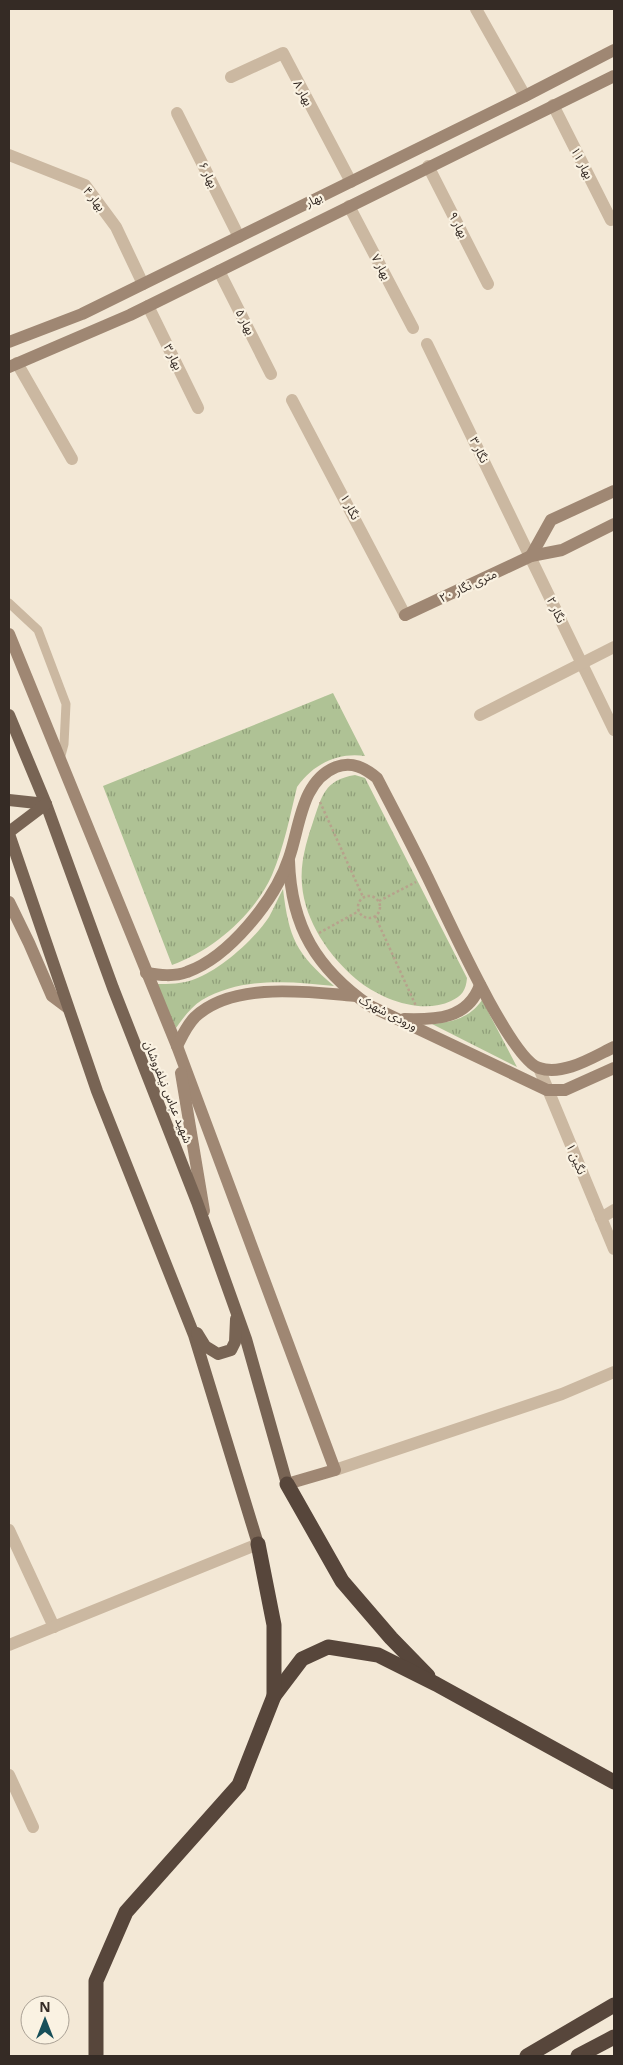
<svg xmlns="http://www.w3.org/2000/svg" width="623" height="2065" font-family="'Open Sans','Noto Sans Arabic',sans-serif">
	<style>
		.grass { fill: url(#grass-tufts) }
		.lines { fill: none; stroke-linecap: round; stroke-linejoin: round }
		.path { stroke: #b7a28c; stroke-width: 2.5; stroke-dasharray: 2.5 2.5; stroke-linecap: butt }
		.lane { stroke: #cbb8a1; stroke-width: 9 }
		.street { stroke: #cbb8a1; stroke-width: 12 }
		.secondary { stroke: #9f8773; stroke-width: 12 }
		.primary { stroke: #786454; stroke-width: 12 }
		.highway { stroke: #57463b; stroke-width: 15 }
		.labels { text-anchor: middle; stroke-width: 4.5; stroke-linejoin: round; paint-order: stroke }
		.street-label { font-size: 12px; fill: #352b25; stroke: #faf2e2 }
	</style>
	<defs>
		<pattern id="grass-tufts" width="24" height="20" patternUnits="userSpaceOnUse" patternTransform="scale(1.25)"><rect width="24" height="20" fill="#afc295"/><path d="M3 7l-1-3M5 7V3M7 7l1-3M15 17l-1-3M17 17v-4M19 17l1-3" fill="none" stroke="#8f9e79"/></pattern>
	</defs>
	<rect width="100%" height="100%" fill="#f3e8d6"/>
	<g class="grass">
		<path d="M333 693 365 756C338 752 313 764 297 787 290 816 284 847 272 875 254 915 214 950 172 965L103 786Z"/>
		<path d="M355 775 365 778 467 978C466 990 462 996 451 1001 421 1015 380 999 356 979 329 956 305 921 302 885 300 863 306 843 313 822 322 796 324 780 355 775Z"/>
		<path d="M283 889C289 939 296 953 334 986 290 981 242 977 202 1000 191 1007 183 1018 176 1028L156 984C169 984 182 984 195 979 220 970 254 940 269 917 274 908 278 898 283 889Z"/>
		<path d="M482 1000 517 1067 432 1024C452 1022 470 1018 482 1000Z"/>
	</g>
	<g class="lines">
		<g class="path">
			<path d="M320 802 363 897"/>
			<circle cx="369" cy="907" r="11"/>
			<path d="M379 901 416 882"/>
			<path d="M375 916 416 1006"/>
			<path d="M319 933 359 911"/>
		</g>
		<path class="lane" d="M9 603 38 630 66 704 64 744 60 759"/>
		<g class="street">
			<path d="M476 9 525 96"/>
			<path d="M231 77 283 53 351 182"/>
			<path d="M553 105 611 220"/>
			<path d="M177 113 239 237"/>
			<path d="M9 155 85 185 116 227 143 284"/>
			<path d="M428 166 488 284"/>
			<path d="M349 206 413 328"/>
			<path d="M219 271 271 374"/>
			<path d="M148 306 198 408"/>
			<path d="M427 344 614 730"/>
			<path d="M17 363 72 459"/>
			<path d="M292 400 405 615"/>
			<path d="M480 715 614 647"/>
			<path d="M539 1068 614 1249"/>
			<path d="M601 1218 614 1210"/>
			<path d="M335 1470 562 1394 614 1372"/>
			<path d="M9 1530 54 1627"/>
			<path d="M9 1645 258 1544"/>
			<path d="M9 1775 33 1827"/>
		</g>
		<g class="secondary">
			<path d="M9 342 82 314 525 96 614 50"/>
			<path d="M9 367 130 315 614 76"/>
			<path d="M531 556 551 520 614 491"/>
			<path d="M405 615 531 556 562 550 614 524"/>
			<path d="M9 634 177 1046 335 1470 287 1484"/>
			<path d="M289 861C291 927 317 969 370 1006L547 1090H565L614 1068"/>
			<path d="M9 902 29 943 52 996 68 1008"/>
			<path d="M146 973C159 975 174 977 187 972 229 957 275 900 289 858 300 827 301 781 336 767 352 761 365 768 377 778 394 811 411 843 427 876 444 910 509 1058 539 1068 564 1076 593 1057 614 1047"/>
			<path d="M404 1019C436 1020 468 1019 480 985"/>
			<path d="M177 1046C182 1036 187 1025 195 1017 233 981 309 992 356 996"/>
			<path d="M181 1073 204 1211"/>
		</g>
		<g class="primary">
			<path d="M9 715 46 804 113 988 197 1202 246 1339 287 1484"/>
			<path d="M9 800 46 804"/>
			<path d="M9 832 46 804"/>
			<path d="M9 834 97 1091 194 1335 258 1544"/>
			<path d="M197 1333 205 1346 218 1354 231 1350 235 1342 236 1319"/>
		</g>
		<g class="highway">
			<path d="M287 1484 342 1581 391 1638 428 1676"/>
			<path d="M274 1696 302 1659 328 1647 378 1655 436 1684 614 1782"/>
			<path d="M96 2056V1981L126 1912 239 1785 274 1696V1625L258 1544"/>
			<path d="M527 2056 614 2005"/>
			<path d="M578 2056 614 2037"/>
		</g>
	</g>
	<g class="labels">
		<g class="street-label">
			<text transform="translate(303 93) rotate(62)" y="4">بهار ۸</text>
			<text transform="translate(582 163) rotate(63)" y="4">بهار ۱۱</text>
			<text transform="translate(208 175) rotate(64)" y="4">بهار ۶</text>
			<text transform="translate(94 199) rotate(52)" y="4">بهار ۴</text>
			<text transform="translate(314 200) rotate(-26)" y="4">بهار</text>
			<text transform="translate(458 225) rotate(63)" y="4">بهار ۹</text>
			<text transform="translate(381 267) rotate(62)" y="4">بهار ۷</text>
			<text transform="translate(245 322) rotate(63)" y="4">بهار ۵</text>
			<text transform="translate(173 357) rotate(64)" y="4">بهار ۳</text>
			<text transform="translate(479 450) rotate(64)" y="4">نگار ۳</text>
			<text transform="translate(350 507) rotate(62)" y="4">نگار ۱</text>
			<text transform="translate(468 586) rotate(-25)" y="4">۲۰ متری نگار</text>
			<text transform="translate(556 610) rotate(65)" y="4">نگار ۲</text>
			<text transform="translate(388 1013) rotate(27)" y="4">ورودی شهرک</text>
			<text transform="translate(168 1092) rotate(68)" y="4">شهید عباس نیلفروشان</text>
			<text transform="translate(576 1159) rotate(67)" y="4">نگین ۱</text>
		</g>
	</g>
	<rect width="623" height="2065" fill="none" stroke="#352b25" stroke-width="20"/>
	<g transform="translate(45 2020)"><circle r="24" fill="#faf2e2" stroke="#aba296"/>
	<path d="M0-4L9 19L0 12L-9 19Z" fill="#174f59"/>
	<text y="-8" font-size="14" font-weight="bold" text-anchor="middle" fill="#352b25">N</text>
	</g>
</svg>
